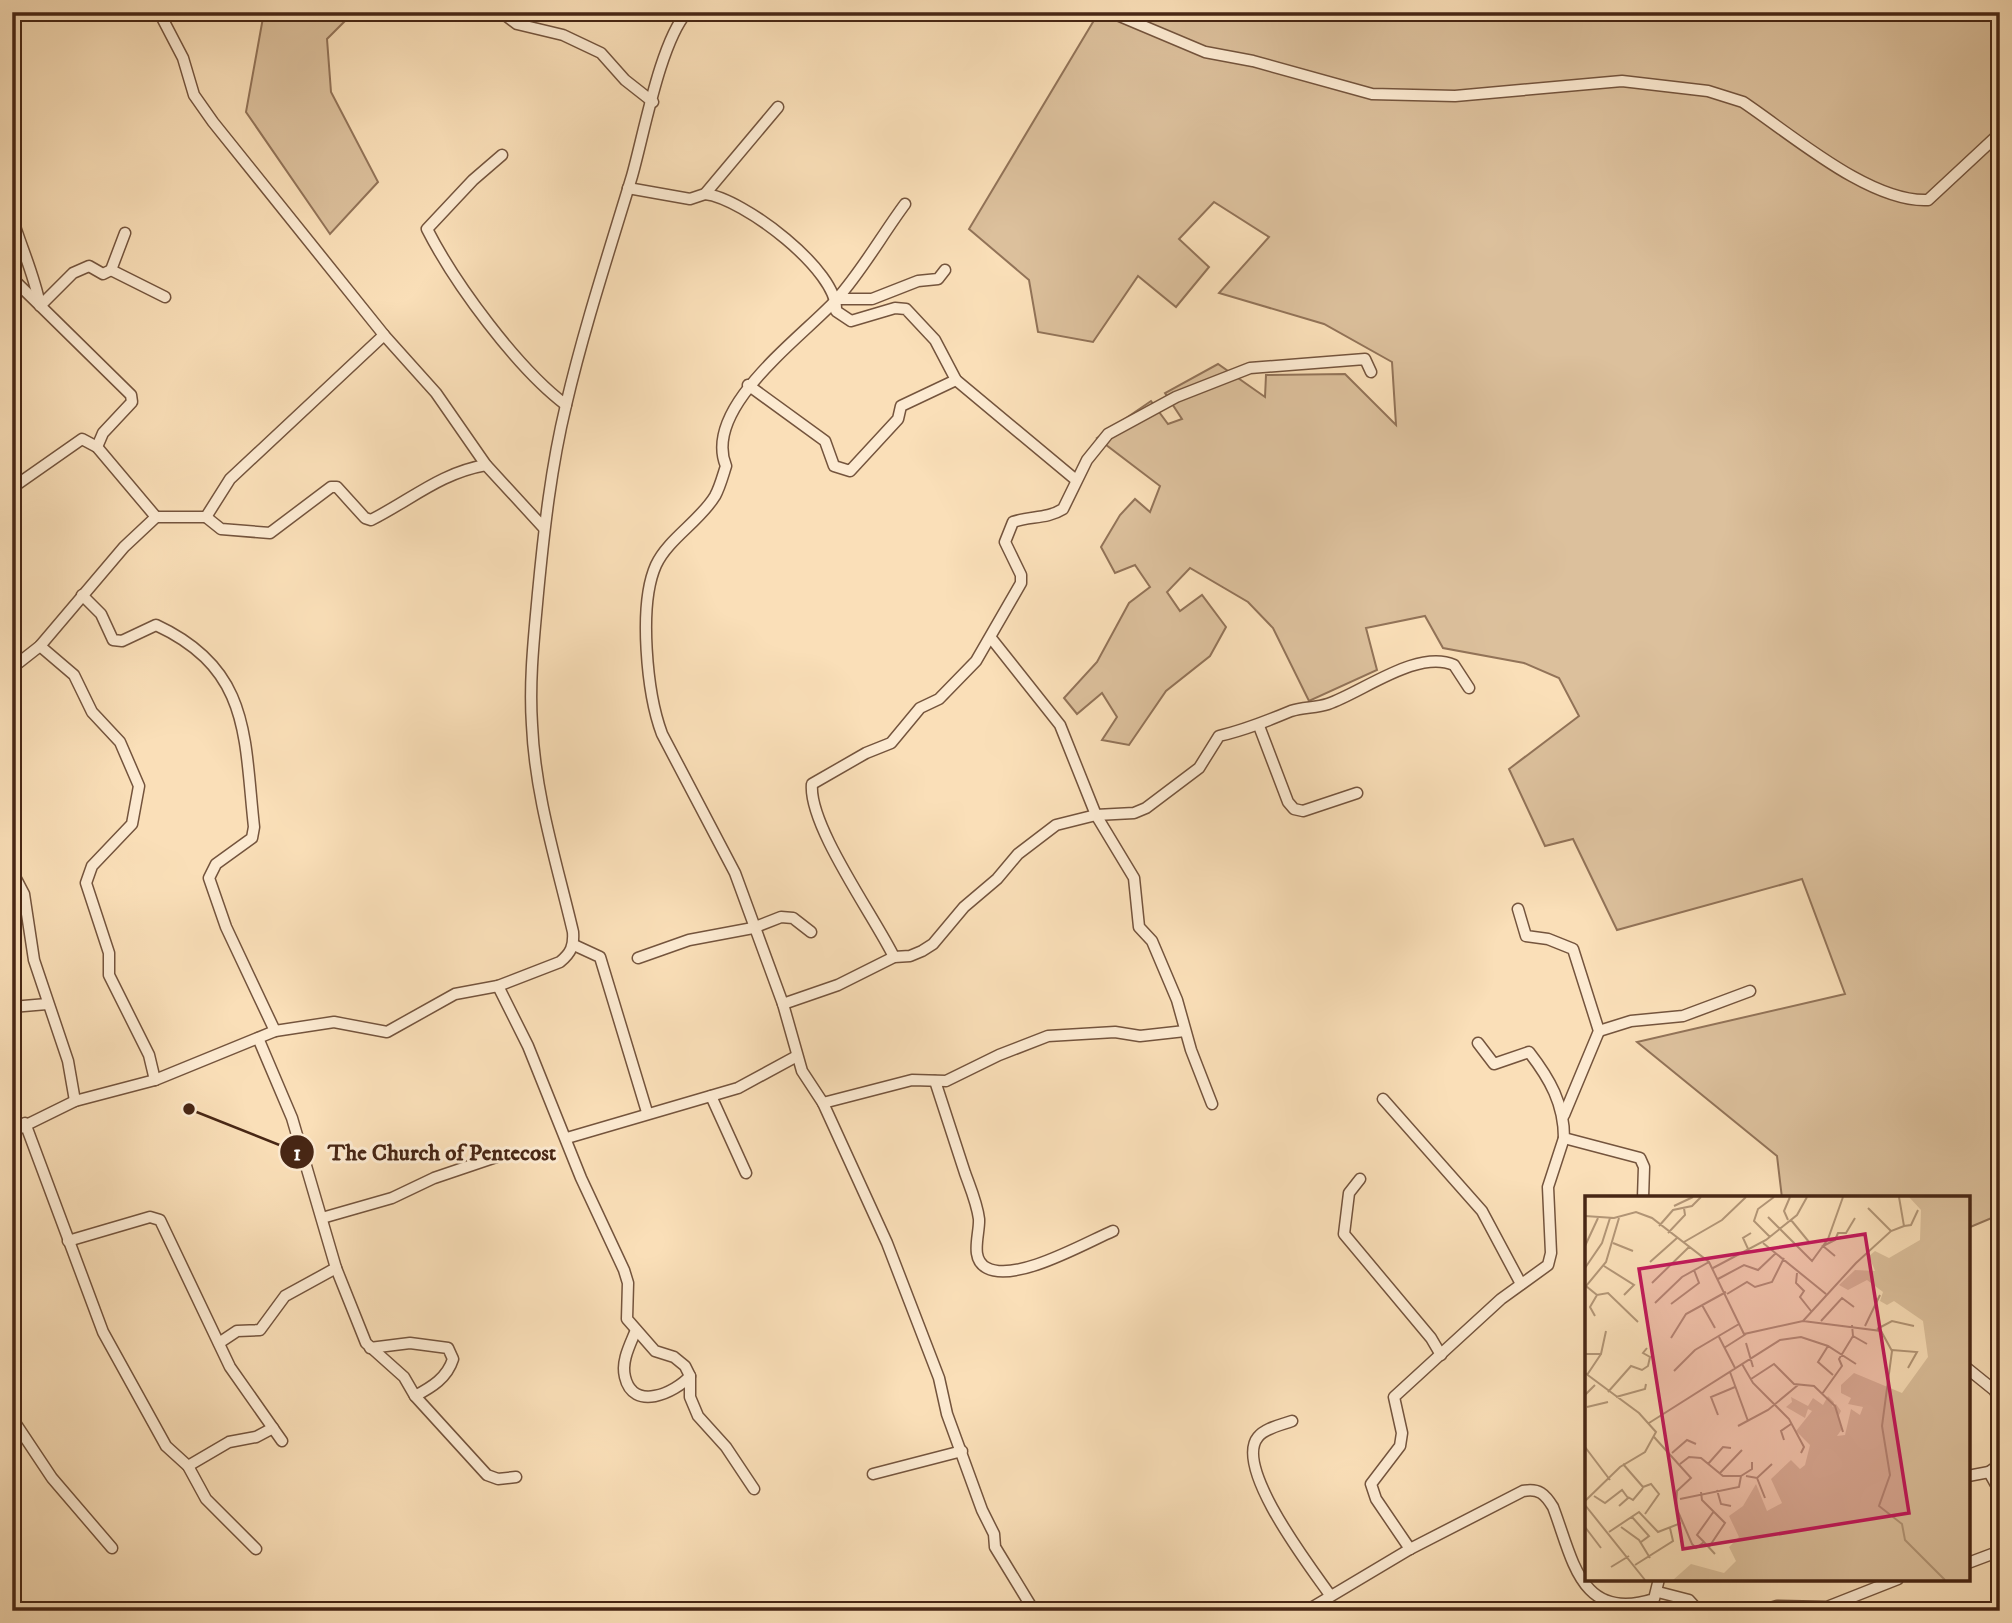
<svg xmlns="http://www.w3.org/2000/svg" width="2012" height="1623" font-family="'IM FELL DW Pica',serif">
	<style>
		.green { fill: #dcc09c; stroke: #927358; stroke-width: 2 }
		.lines { fill: none; stroke-linecap: round; stroke-linejoin: round }
		.minor-casing { stroke: #74543d; stroke-width: 13 }
		.minor { stroke: #fcead1; stroke-width: 10 }
		.inset-road { fill: none; stroke: #b29576; stroke-width: 2 }
		.view { fill: #c2185b; fill-opacity: 0.15; stroke: #c2185b; stroke-width: 3.5 }
		.inset-edge { fill: none; stroke: #472614; stroke-width: 3.5 }
		.leader { fill: none; stroke: #472614; stroke-width: 2.5 }
		.callout-dot { fill: #472614; stroke: #fcead1; stroke-width: 2.5 }
		.mark-label { font-size: 21px; text-anchor: middle; font-weight: bold; fill: #fff }
		.callout-label { font-size: 23px; text-anchor: middle; font-weight: bold; fill: #472614; stroke: #fcead1; stroke-width: 6; stroke-linejoin: round; paint-order: stroke }
	</style>
	<rect width="100%" height="100%" fill="#fadfb8"/>
	<filter id="stains"><feTurbulence type="fractalNoise" baseFrequency=".00286" numOctaves="4"/><feColorMatrix values="0 0 0 0 .2 0 0 0 0 .09 0 0 0 0 .02 0 0 0 .5 -.17"/></filter>
	<radialGradient id="worn" r=".72"><stop offset=".6" stop-color="#630" stop-opacity="0"/><stop offset="1" stop-color="#630" stop-opacity=".3"/></radialGradient>
	<g class="green">
		<path d="M264 12H354L327 39 331 92 378 182 330 234 246 112Z"/>
		<path d="M1099 12H2000V1225L1994 1217 1968 1228V1198H1782L1777 1156 1637 1042 1845 994 1802 879 1617 930 1573 839 1545 846 1509 769 1579 716 1559 678 1524 663 1443 648 1425 616 1366 628 1377 670 1309 701 1273 628 1248 602 1190 568 1167 592 1180 611 1202 595 1226 627 1210 656 1166 691 1129 745 1102 740 1117 717 1102 693 1077 714 1064 698 1097 662 1129 603 1150 587 1135 565 1115 573 1101 547 1120 515 1135 499 1150 512 1160 486 1097 438 1151 401 1168 424 1182 419 1165 393 1218 364 1265 397 1266 375 1345 374 1396 425 1392 362 1324 324 1219 293 1269 237 1214 202 1179 239 1209 267 1176 307 1138 276 1093 342 1038 332 1029 280 969 229Z"/>
	</g>
	<g class="lines">
		<defs>
			<g id="minor">
				<path d="M159 12 183 58 194 95 213 122 384 335 436 393 486 465 543 527"/>
				<path d="M501 12 517 24 563 35 601 53 625 80 653 102"/>
				<path d="M1110 12 1205 52 1253 61 1372 94 1455 96 1622 81 1708 91 1743 102C1791 134 1870 203 1928 200L2000 133"/>
				<path d="M502 155 473 180 427 229C455 284 517 368 566 405"/>
				<path d="M628 188 690 199 705 194 778 107"/>
				<path d="M705 194C743 198 839 271 836 311L851 321 895 308 906 309 935 340 956 380 1076 480"/>
				<path d="M905 204C882 235 862 271 836 300 802 337 702 408 726 466 723 475 720 487 715 496 700 521 668 539 656 565 638 605 647 694 662 734L735 873 783 1004 802 1071 823 1103 887 1243 939 1378 947 1414 982 1510 994 1534 995 1547 1034 1611"/>
				<path d="M12 217C21 247 34 274 40 305"/>
				<path d="M111 270 165 297"/>
				<path d="M12 278 131 395 132 402 103 433 97 447"/>
				<path d="M837 299H872L918 281 938 279 945 270"/>
				<path d="M40 306 73 273 89 266 103 274 111 270 125 233"/>
				<path d="M748 385 825 441 834 466 850 471 898 419 901 406 956 380"/>
				<path d="M12 488 82 439 97 447 156 517"/>
				<path d="M206 517 221 529 270 533 331 487H337L365 518 371 520C411 500 440 473 486 465"/>
				<path d="M82 595 101 614 113 640 122 641 156 625C251 669 244 737 254 827L252 838 216 864 209 878 226 927 275 1031"/>
				<path d="M991 638 1060 725 1096 815 1134 878 1139 927 1152 941 1177 1000 1191 1050 1212 1104"/>
				<path d="M40 646 74 675 92 712 120 742 139 786 132 824 92 866 86 883 109 953V975L149 1055 155 1080"/>
				<path d="M12 668 40 646 124 547 156 517H206L230 479 384 335"/>
				<path d="M1259 726 1288 802 1294 809 1303 811 1357 793"/>
				<path d="M12 871 24 894 34 960 68 1061 75 1101"/>
				<path d="M1518 909 1526 936 1548 939 1573 949 1599 1031 1564 1115"/>
				<path d="M574 945 600 957 647 1112"/>
				<path d="M894 957C874 916 808 825 812 784L866 753 891 743 920 708 939 699 976 661 1021 583V575L1005 542 1013 522C1030 516 1047 519 1063 509L1087 460 1108 434 1176 397 1250 368 1365 359 1371 372"/>
				<path d="M638 958 689 940 753 928 781 917 793 918 811 932"/>
				<path d="M498 986 528 1046 581 1178 624 1270 628 1283 627 1319 655 1351 674 1357 685 1366 690 1376V1397L698 1416 726 1447 754 1489"/>
				<path d="M783 1004 838 985 894 957 910 956 922 951 933 944 964 907 997 879 1018 854 1056 825 1096 815 1134 813 1146 808 1199 768 1219 736C1245 730 1267 721 1291 711 1303 707 1316 708 1328 704 1363 692 1417 649 1454 665L1469 688"/>
				<path d="M12 1007 47 1004"/>
				<path d="M1599 1031 1631 1021 1683 1016 1750 991"/>
				<path d="M258 1038 292 1118 336 1268 366 1343 404 1377 415 1396 487 1475 498 1479 516 1477"/>
				<path d="M1478 1043 1494 1064 1529 1052C1550 1079 1564 1104 1564 1138L1640 1158 1644 1167 1643 1198"/>
				<path d="M935 1081C945 1112 955 1142 965 1173 970 1187 977 1203 979 1219 980 1234 969 1259 987 1268 1016 1283 1085 1243 1113 1231"/>
				<path d="M711 1096 746 1173"/>
				<path d="M1383 1099 1482 1211 1521 1284"/>
				<path d="M823 1103 912 1080 946 1081 999 1055 1048 1036 1115 1032 1140 1036 1185 1031"/>
				<path d="M25 1123 103 1332 166 1446 188 1466 206 1499 256 1549"/>
				<path d="M12 1132 75 1101 155 1080 275 1031 334 1022 387 1032 455 994 498 986 560 962C571 953 574 946 573 932 557 864 535 795 532 725 529 681 534 637 538 593 544 530 551 467 566 405 584 328 609 252 632 176 644 134 660 43 687 12"/>
				<path d="M567 1138 738 1088 797 1056"/>
				<path d="M1360 1179 1349 1193 1344 1234 1431 1338 1441 1355"/>
				<path d="M322 1218 392 1198 434 1178 499 1156"/>
				<path d="M68 1241 150 1217 160 1220 230 1367 282 1441"/>
				<path d="M636 1330C630 1345 621 1361 625 1377 633 1412 675 1393 690 1376"/>
				<path d="M219 1343 237 1331 260 1330 285 1296 336 1268"/>
				<path d="M370 1348 410 1343 448 1348 453 1359C447 1378 432 1387 415 1396"/>
				<path d="M1968 1369 1994 1390 2000 1400"/>
				<path d="M12 1418 52 1478 112 1548"/>
				<path d="M1292 1421C1281 1425 1265 1428 1258 1437 1233 1467 1311 1568 1330 1595"/>
				<path d="M2000 1464 1989 1472 2000 1492"/>
				<path d="M188 1466 229 1442 256 1437 273 1428"/>
				<path d="M873 1474 962 1451"/>
				<path d="M1968 1476 1989 1472"/>
				<path d="M1410 1549 1376 1499 1371 1484 1400 1446 1402 1433 1394 1397 1501 1299 1548 1265 1551 1253 1548 1187 1564 1138"/>
				<path d="M1968 1563 2000 1551"/>
				<path d="M1658 1592 1689 1600 1699 1611"/>
				<path d="M1306 1611 1410 1549 1523 1491C1539 1488 1545 1494 1553 1507 1573 1559 1580 1623 1654 1599L1659 1579"/>
				<path d="M1760 1611 1777 1606 1827 1607 1898 1579"/>
			</g>
		</defs>
		<use href="#minor" class="minor-casing"/>
		<use href="#minor" class="minor"/>
	</g>
	<g transform="translate(1585 1196)">
		<rect width="385" height="385" fill="#fadfb8"/>
		<path d="M324 1H385V384H88L106 368 139 377 151 365 144 351 154 341 144 320 158 310 171 288 182 315 197 307 186 283 206 264 215 273 220 269 225 249 211 235 227 215 223 213 220 222 201 211 207 206 206 201 223 210 228 202 238 209 243 200 249 206 247 211 251 208 256 215 253 221 257 233 252 240 260 239 266 213 275 219 278 211 263 208 266 202 256 197V189L269 177 317 197 343 161 338 125 309 105 302 109 295 105 298 96 282 84 263 94 254 89 270 74 290 75 284 60 290 55 304 62 335 44 336 14Z" fill="#dcc09c"/>
		<path class="inset-road" d="M89 10 108 1M283 12 306 35M0 20 29 22 51 16 67 22 124 66 159 138 218 125 296 135 307 155 297 230 305 279 294 310 317 328 320 344 360 384M183 21 227 65 243 43 258 1M34 22 21 66 1 90 12 99 23 97 53 126M203 24 199 15 205 1M206 24 224 46M74 30 88 14 107 10 116 1M319 30 326 29 333 14M83 37 100 19 99 12M185 41 169 25 173 13 189 1M99 46 137 24 161 1M28 47 48 55M178 47 241 98M0 50 13 22M164 55 158 42 166 37M250 60 238 50 250 44 253 37H261L270 22M65 66 92 42M19 70 49 89 39 99M0 72 17 47 25 22M128 72 181 44 212 19 222 1M212 77 211 87 219 95 215 101 226 115M133 83 159 69 173 74 191 57M67 87 104 51M142 98 162 86 170 91 187 86 199 62M70 107 97 81 124 66M86 108 114 87 109 74M117 109 130 132M10 120 5 111 12 99M218 125 271 67 306 35 319 30 314 1M236 125 257 102 269 111M267 129 268 140 282 148M280 130 295 99M292 133 307 125 329 130M134 141 150 172M86 142 101 118 141 96M161 147 168 171M243 150 233 166 248 179M139 152 161 138M307 154 332 156 323 172M0 158H16L21 135M157 168 168 187 204 223 219 251 216 257M89 175 110 154 154 128M145 176 163 225M0 177 54 217 71 236 60 256 35 271 0 305M2 179 16 158M166 183 189 168 209 188 229 190 250 210 258 236M23 196 46 170 57 174 63 170 65 161 58 157 62 152M237 198 257 170 254 163 268 140M31 201 60 193 61 188M0 211V199L10 189M2 211 23 206M133 219 126 201 150 191M64 227 195 144 216 141 243 150 271 168M153 230 183 214 213 189M69 241 106 282 92 295 91 311 107 348 111 352 119 346 130 358M199 244 196 235 206 228M0 251 25 284M87 257 102 244 111 248M38 268 58 291 66 288 74 298 60 318M95 268 104 261 116 262 138 280H156M123 268 138 251 146 252M135 277 157 254M161 280 172 282 187 268M172 282 180 302M132 294 136 308 146 310M116 296 117 304 140 327 124 351M9 300 20 307 37 294 43 302 34 310M43 301 48 304 58 292M95 303 154 291 156 280 167 273V266M0 309 60 384M47 321 64 340 56 346M0 331 16 352M36 331 54 344 65 362M24 336 54 316 73 336 96 327M119 346 112 339 129 315M50 369 88 345 85 332M26 371 44 360"/>
		<path class="view" d="M280 38 324 317 98 353 54 73Z"/>
		<rect width="385" height="385" class="inset-edge"/>
	</g>
	<path class="leader" d="M189 1109L297 1152"/>
	<g class="callout-dot">
		<circle cx="189" cy="1109" r="7"/>
		<circle cx="297" cy="1152" r="18"/>
	</g>
	<g class="mark-label">
		<text x="297" y="1160">1</text>
	</g>
	<g class="callout-label">
		<text x="442" y="1160">The Church of Pentecost</text>
	</g>
	<rect width="2012" height="1623" fill="none" stroke="#fadfb8" stroke-width="42"/>
	<rect x="14" y="14" width="1984" height="1595" fill="none" stroke="#472614" stroke-width="3.5"/>
	<rect x="21" y="21" width="1970" height="1581" fill="none" stroke="#472614" stroke-width="2"/>
	<rect width="100%" height="100%" filter="url(#stains)"/>
	<rect width="100%" height="100%" fill="url(#worn)"/>
</svg>
